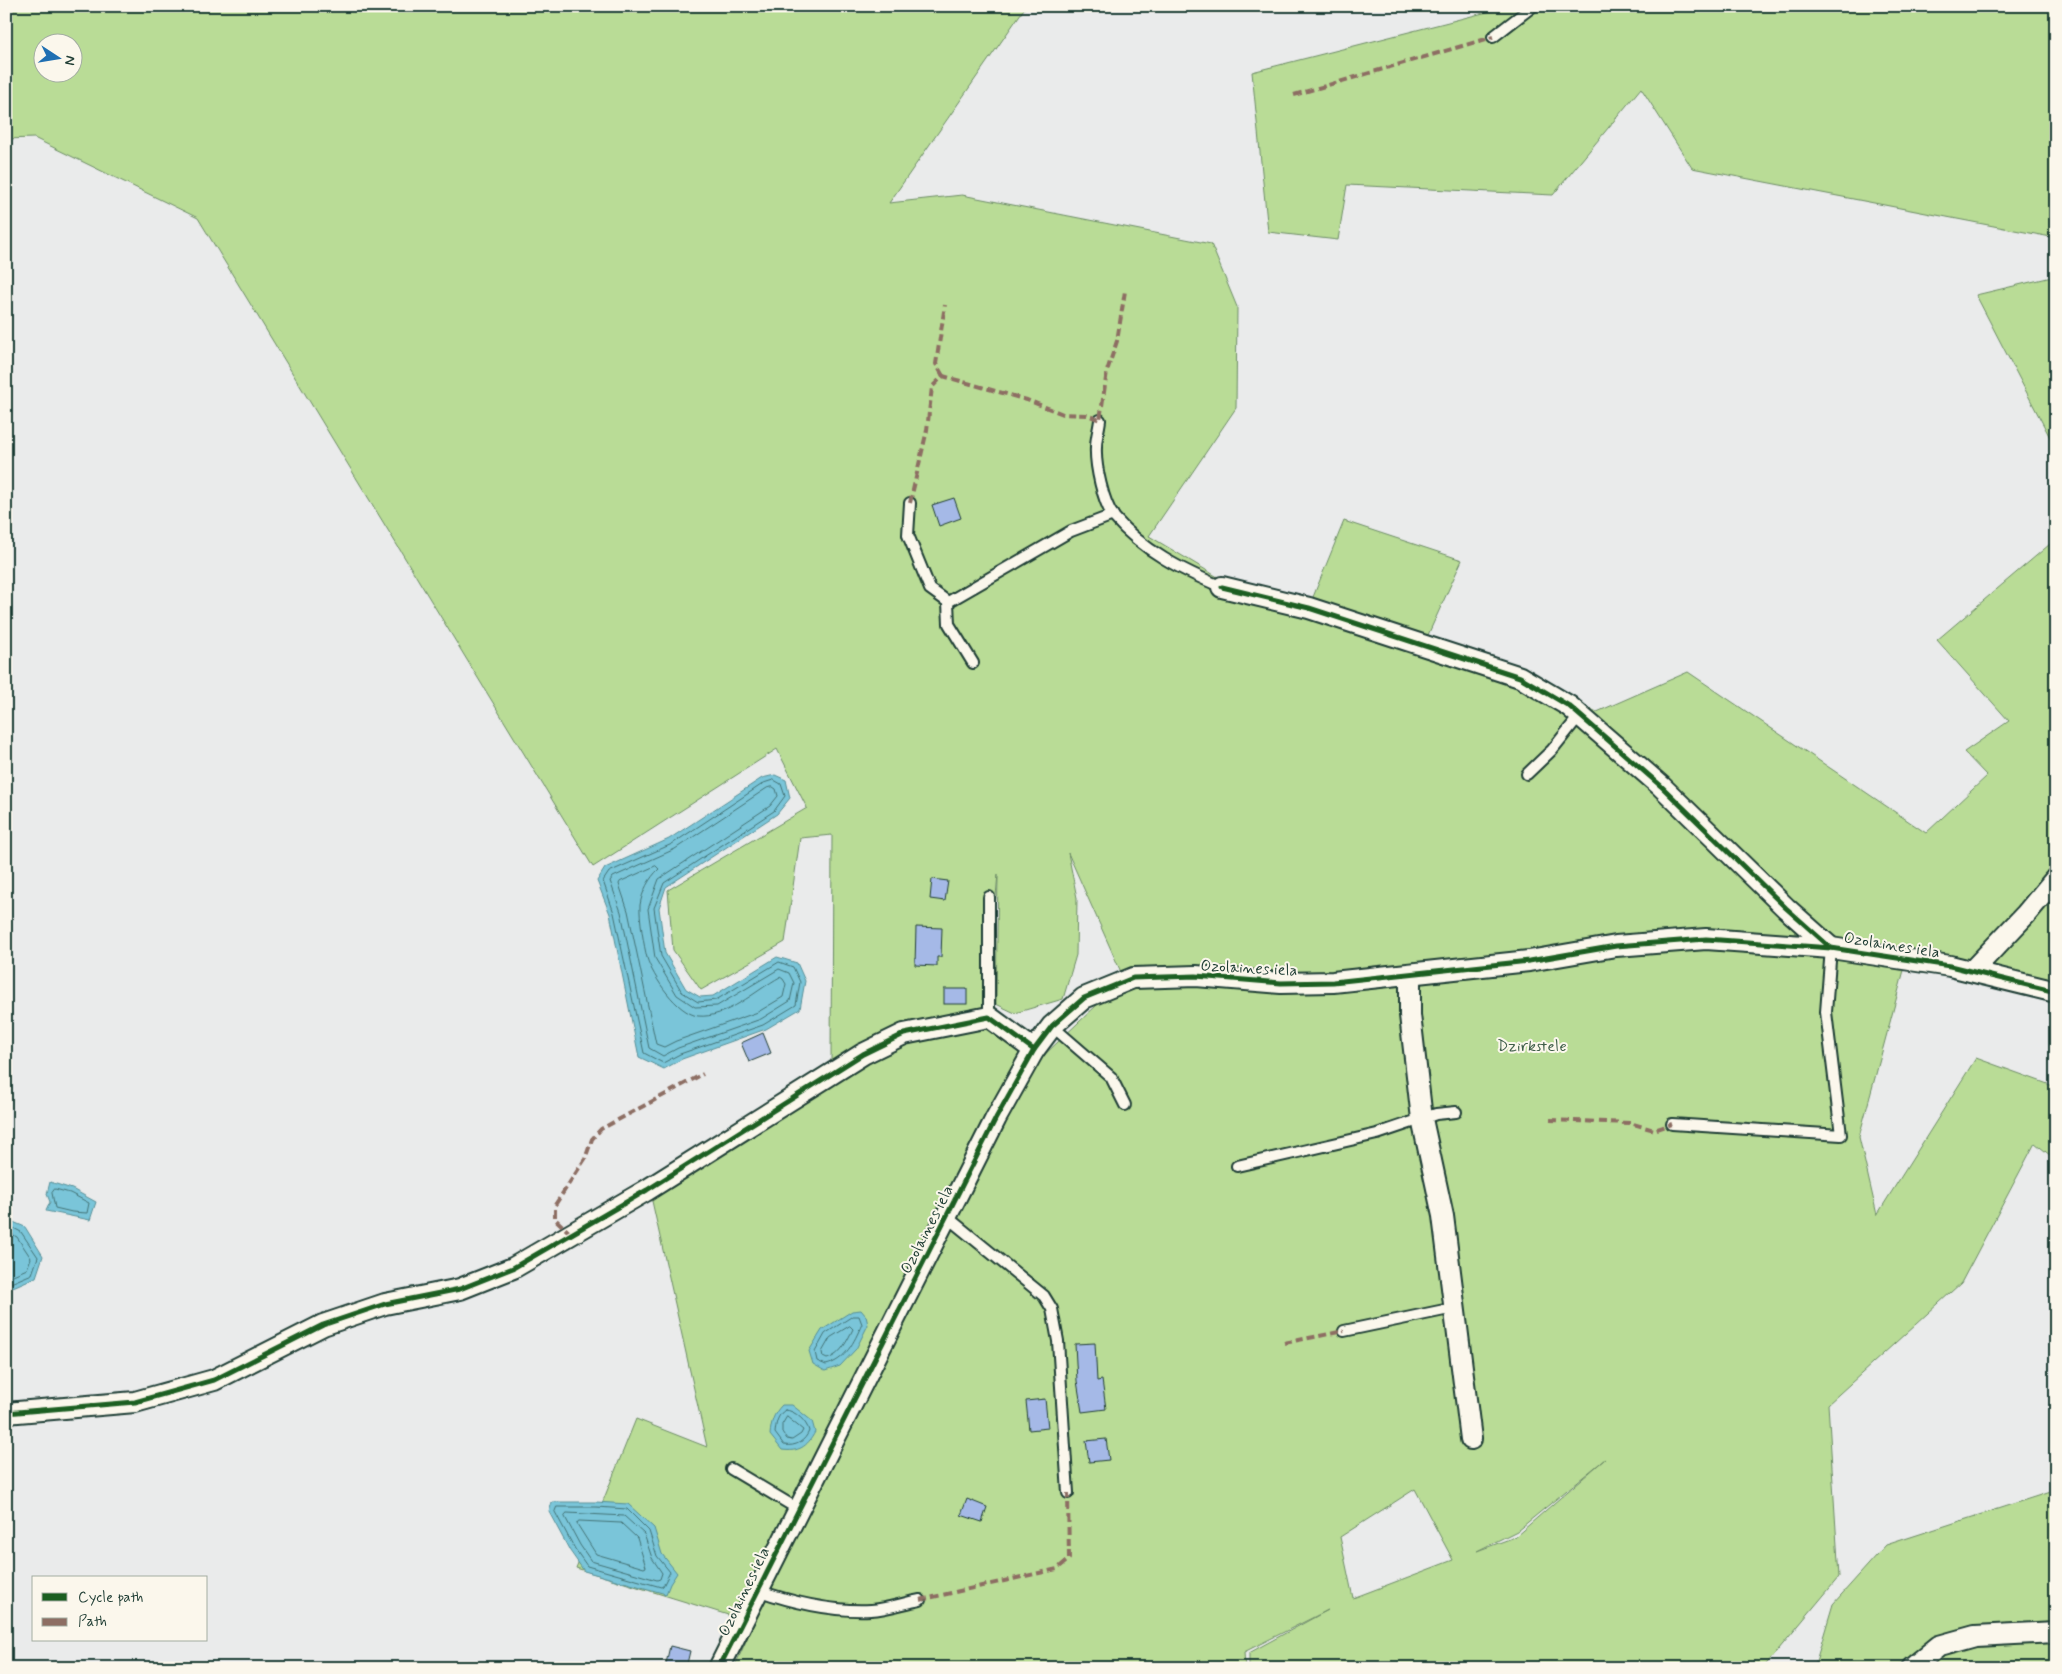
<svg xmlns="http://www.w3.org/2000/svg" width="2062" height="1674" font-family="Mynerve,sans-serif">
	<style>
		.green { fill: #b9dc96; stroke: #6c8c65; fill-rule: evenodd }
		.water { fill: #7ac5d9; stroke: #568f97 }
		.lines { fill: none; stroke-linecap: round; stroke-linejoin: round }
		.shore { stroke: #437376; stroke-width: 1 }
		.building { fill: #a5b9e7; stroke: #1f3d34 }
		.lane-casing { stroke: #1f3d34; stroke-width: 14 }
		.street-casing { stroke: #1f3d34; stroke-width: 24 }
		.lane { stroke: #fbf7ec; stroke-width: 10 }
		.street { stroke: #fbf7ec; stroke-width: 20 }
		.quiet { stroke: #8d6e63; stroke-width: 4; stroke-dasharray: 8 4; stroke-linecap: butt }
		.cycleway-casing { stroke: #fbf7ec; stroke-width: 8 }
		.cycleway { stroke: #1b5e20; stroke-width: 5 }
		.labels { text-anchor: middle; stroke-width: 4; stroke-linejoin: round; paint-order: stroke }
		.street-label { font-size: 16px; fill: #1f3d34; stroke: #fbf7ec }
		.park-label { font-size: 16px; fill: #3e5d48; stroke: #fbf7ec }
	</style>
	<rect width="100%" height="100%" fill="#eaebeb"/>
	<filter id="ink" filterUnits="userSpaceOnUse"><feTurbulence type="fractalNoise" baseFrequency=".02" numOctaves="2"/><feDisplacementMap in="SourceGraphic" scale="10" xChannelSelector="R" yChannelSelector="G"/><feConvolveMatrix kernelMatrix="1 2 1 2 8 2 1 2 1" color-interpolation-filters="sRGB"/></filter>
	<g filter="url(#ink)">
		<g class="green">
			<path d="M6 6H1026L889 203 962 195 1211 244 1237 307 1236 408 1149 536 1221 579 1311 602 1344 521 1462 560 1428 635 1597 712 1688 672 1926 833 1987 776 1964 752 2009 721 1937 640 2056 539V996L1907 959 1859 1137 1877 1215 1976 1058 2056 1087V1160L2035 1143 1961 1283 1828 1404 1839 1577 1763 1668H1249V1653L1328 1610 1244 1652 1245 1668H734L754 1623 576 1568 636 1419 707 1447 652 1201 831 1065 832 835 800 838 785 942 701 990 673 950 668 890 807 808 777 749 593 867 198 218 34 138 6 139ZM42 42H72V72H42ZM1068 853 1129 990 1098 1004 1040 1059 985 1018 998 874 996 1004 1015 1013 1063 999 1076 955 1077 898ZM1605 1459 1515 1537 1477 1551 1517 1531ZM1415 1489 1453 1560 1353 1598 1340 1537Z"/>
			<path d="M1511 6H2056V238L1692 168 1641 88 1553 195 1347 185 1338 240 1268 232 1252 72Z"/>
			<path d="M2056 276V449L1976 295Z"/>
			<path d="M2056 1490V1668H1814L1833 1604 1886 1545Z"/>
		</g>
		<g class="water">
			<path d="M775 775 786 780 790 798 777 814 666 887 659 908 665 953 686 989 700 997 713 996 777 957 797 963 805 981 800 1009 766 1029 682 1059 664 1069 639 1057 610 914 597 881 605 868 669 839 762 778Z"/>
			<path d="M50 1182 72 1189 96 1202 90 1220 46 1211 50 1202 47 1194Z"/>
			<path d="M6 1219 25 1227 43 1256 36 1277 6 1290Z"/>
			<path d="M861 1310 866 1316 868 1325 856 1349 840 1366 825 1371 813 1364 809 1351 822 1330 852 1311Z"/>
			<path d="M782 1405H792L812 1421 815 1432C807 1447 799 1452 782 1450L770 1435C771 1423 773 1414 782 1405Z"/>
			<path d="M552 1502H596L628 1504 654 1528 662 1554 677 1573 670 1584 666 1594 584 1571 570 1551 549 1512Z"/>
		</g>
		<g class="lines">
			<g class="shore">
				<path d="M774 780 781 784 785 796 774 811 664 883 654 908 661 956 682 992 698 1002 716 1000 779 962 793 967 800 982 796 1005 763 1025 680 1054 663 1063 644 1053 614 913 603 881 609 872 672 844 764 783Z"/>
				<path d="M773 787 776 789 778 796 770 806 659 879 648 909 655 958 677 995 695 1007 717 1006 779 969 789 973 794 983 790 1001 761 1019 678 1048 663 1056 649 1048 621 912 610 881 613 877 675 849 767 788Z"/>
				<path d="M656 866 659 869C649 878 642 892 640 905 639 917 644 946 647 958 653 977 677 1013 698 1016 726 1019 756 990 780 977L783 979 786 984 783 997 758 1012 676 1041 664 1047 656 1044 628 911 619 884 620 882Z"/>
				<path d="M55 1189 70 1193 89 1203 87 1213 72 1212 55 1208 52 1193Z"/>
				<path d="M6 1224 21 1232 38 1257 32 1274 6 1285"/>
				<path d="M6 1231 17 1237 31 1258 27 1269 6 1278"/>
				<path d="M853 1316H859L862 1324C854 1342 846 1360 826 1365L817 1361 815 1352 825 1334Z"/>
				<path d="M850 1326 853 1329C847 1341 841 1355 827 1359L823 1357 822 1352 830 1338Z"/>
				<path d="M785 1410C795 1410 807 1422 809 1431 805 1441 796 1447 784 1445L775 1433C776 1424 777 1415 785 1410Z"/>
				<path d="M787 1417 803 1430 801 1434 792 1440 787 1439 782 1432V1425Z"/>
				<path d="M557 1507H596L627 1509 649 1531 657 1556 670 1572 663 1586 661 1587 587 1566 575 1549 555 1512Z"/>
				<path d="M567 1513 624 1516 644 1534 652 1558 662 1573 660 1579 657 1580 591 1561 580 1545 565 1517Z"/>
				<path d="M579 1521 621 1523 637 1538 646 1567 644 1568 596 1554 577 1524Z"/>
			</g>
		</g>
		<g class="building">
			<path d="M954 498 961 518 939 526 932 505Z"/>
			<path d="M932 879 948 881 945 901 930 899Z"/>
			<path d="M916 927 942 928 941 957H937V966L915 965Z"/>
			<rect x="944" y="989" width="23" height="15"/>
			<path d="M763 1033 771 1053 749 1062 741 1043Z"/>
			<path d="M1095 1343 1097 1381 1102 1380 1106 1409 1082 1412 1077 1381 1075 1344Z"/>
			<path d="M1045 1399 1048 1428 1029 1430 1026 1401Z"/>
			<path d="M1106 1439 1109 1460 1089 1462 1086 1441Z"/>
			<path d="M967 1499 987 1507 982 1522 961 1515Z"/>
			<path d="M670 1646 690 1651 686 1668H665Z"/>
		</g>
		<g class="lines">
			<defs>
				<g id="lane">
					<path d="M1493 37 1533 6"/>
					<path d="M1100 420C1099 429 1096 438 1096 447 1095 465 1103 503 1114 517 1143 551 1182 570 1222 587"/>
					<path d="M910 503 908 535 930 589 948 602"/>
					<path d="M973 663 949 624 948 602 1071 531 1113 515"/>
					<path d="M1527 774 1552 750 1580 715"/>
					<path d="M989 1017V897"/>
					<path d="M1052 1026 1111 1077 1125 1105"/>
					<path d="M1672 1124 1841 1135 1826 1012 1831 948"/>
					<path d="M1237 1166 1377 1134 1436 1114 1456 1112"/>
					<path d="M947 1217 1044 1296 1052 1309 1058 1341 1068 1493"/>
					<path d="M1344 1331 1454 1308"/>
					<path d="M731 1469 798 1509"/>
					<path d="M757 1590C794 1603 831 1612 871 1610 887 1609 904 1603 920 1600"/>
				</g>
				<g id="street">
					<path d="M1222 587 1309 608 1520 677 1569 706 1661 786 1786 908 1831 948"/>
					<path d="M1972 971 2026 914 2056 878"/>
					<path d="M1410 974V1015L1422 1119 1443 1216 1471 1439"/>
					<path d="M6 1413 135 1402 214 1380 323 1325 385 1304 460 1289 513 1268 647 1190 863 1054 904 1034 989 1017 1034 1050"/>
					<path d="M719 1668 996 1118 1034 1050 1052 1026 1084 998 1133 978 1196 976 1281 983 1333 982 1529 961 1616 946 1706 939 1831 948 1950 966 2056 992"/>
					<path d="M1912 1668 1939 1646 1975 1636 2056 1632"/>
				</g>
			</defs>
			<use href="#lane" class="lane-casing"/>
			<use href="#street" class="street-casing"/>
			<use href="#lane" class="lane"/>
			<use href="#street" class="street"/>
			<g class="quiet">
				<path d="M1294 95 1493 37"/>
				<path d="M943 376 936 364 945 305"/>
				<path d="M910 503 927 430 932 387 943 376 1027 400 1063 414 1087 415 1100 420 1107 371 1117 341 1125 291"/>
				<path d="M1550 1120 1630 1123 1654 1130 1672 1124"/>
				<path d="M571 1234 555 1219V1205L585 1159 592 1139 601 1129 703 1074"/>
				<path d="M1284 1343 1344 1331"/>
				<path d="M920 1600 1057 1569 1069 1559 1068 1493"/>
			</g>
			<defs>
				<g id="cycleway">
					<path d="M1222 587 1309 608 1520 677 1569 706 1661 786 1786 908 1831 948"/>
					<path d="M6 1413 135 1402 214 1380 323 1325 385 1304 460 1289 513 1268 647 1190 863 1054 904 1034 989 1017 1034 1050"/>
					<path d="M719 1668 996 1118 1034 1050 1052 1026 1084 998 1133 978 1196 976 1281 983 1333 982 1529 961 1616 946 1706 939 1831 948 1950 966 2056 992"/>
				</g>
			</defs>
			<use href="#cycleway" class="cycleway-casing"/>
			<use href="#cycleway" class="cycleway"/>
		</g>
	</g>
	<g class="labels">
		<g class="street-label">
			<text transform="translate(1892 944) rotate(9)" y="6">Ozolaines iela</text>
			<text transform="translate(1249 967) rotate(3)" y="6">Ozolaines iela</text>
			<text transform="translate(926 1229) rotate(-63)" y="6">Ozolaines iela</text>
			<text transform="translate(743 1591) rotate(-64)" y="6">Ozolaines iela</text>
		</g>
		<g class="park-label">
			<text x="1532" y="1051">Dzirkstele</text>
		</g>
	</g>
	<rect width="2062" height="1674" fill="none" stroke="#fbf7ec" stroke-width="25"/>
	<rect x="12" y="12" width="2037" height="1649" fill="none" stroke="#1f3d34" stroke-width="2" filter="url(#ink)"/>
	<rect x="32" y="1576" width="175" height="65" fill="#fbf7ec" stroke="#a3ada2"/>
	<rect x="42" y="1593" width="25" height="8" fill="#1b5e20" stroke="#a3ada2"/>
	<text x="78" y="1602" font-size="15" fill="#1f3d34">Cycle path</text>
	<rect x="42" y="1618" width="25" height="8" fill="#8d6e63" stroke="#a3ada2"/>
	<text x="78" y="1626" font-size="15" fill="#1f3d34">Path</text>
	<g transform="translate(58 58) rotate(102)"><circle r="24" fill="#fbf7ec" stroke="#a3ada2"/>
	<path d="M0-4L9 19L0 12L-9 19Z" fill="#1f6fb2"/>
	<text y="-8" font-size="14" font-weight="bold" text-anchor="middle" fill="#1f3d34">N</text>
	</g>
</svg>
